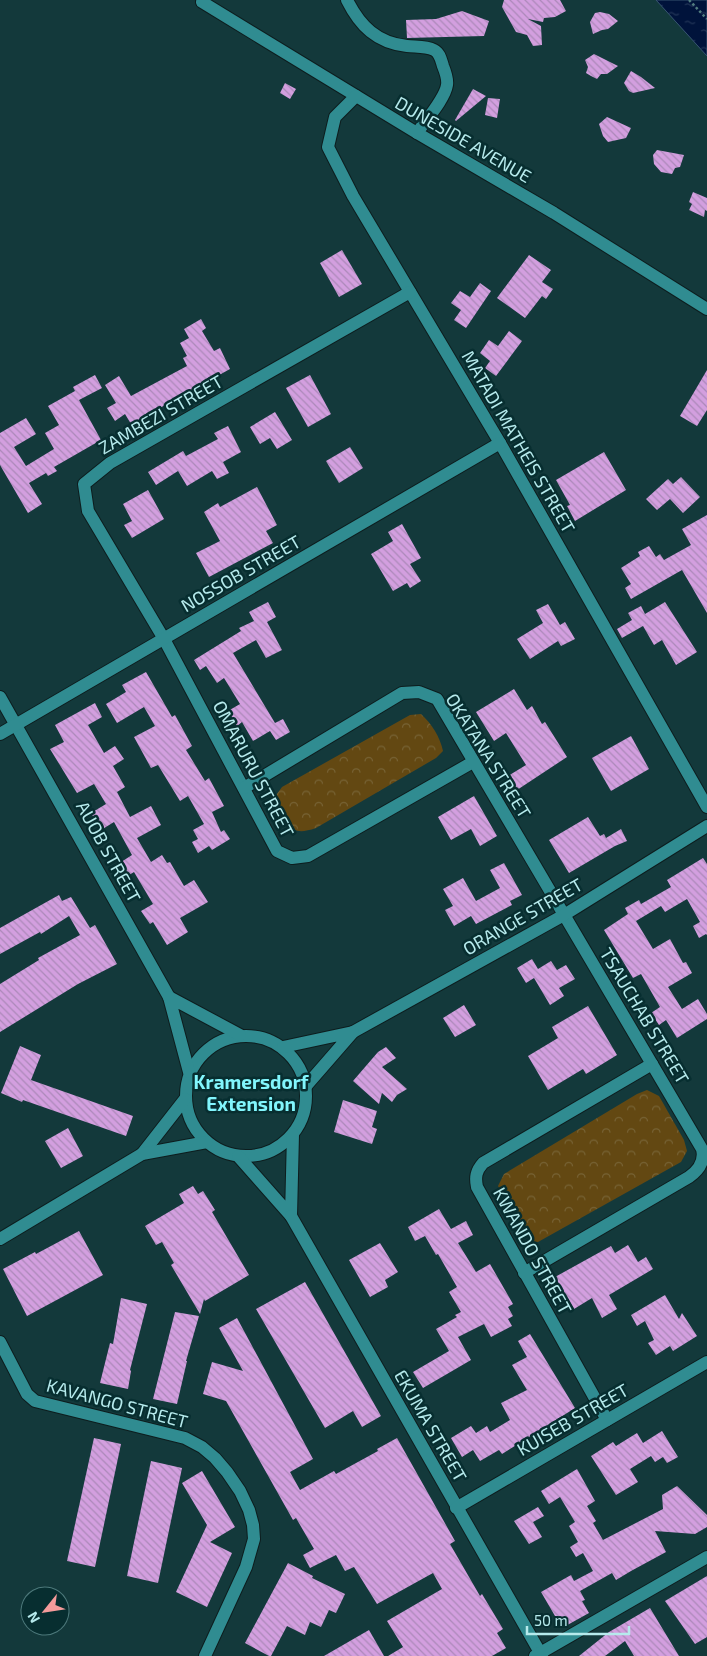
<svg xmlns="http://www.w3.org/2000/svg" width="707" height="1656" font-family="'Exo 2',sans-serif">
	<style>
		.park { fill: url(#park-crowns) }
		.water { fill: url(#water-ripples); stroke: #375470 }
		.building { fill: url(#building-back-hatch) }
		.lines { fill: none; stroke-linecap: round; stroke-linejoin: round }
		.minor-casing { stroke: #0d1d1e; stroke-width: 14 }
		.path { stroke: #537e80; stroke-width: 2.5; stroke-dasharray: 2.5 2.5; stroke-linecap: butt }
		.minor { stroke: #308c91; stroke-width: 12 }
		.labels { text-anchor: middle; stroke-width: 5; stroke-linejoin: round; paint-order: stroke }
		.street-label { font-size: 18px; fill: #b6eaec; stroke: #072e30 }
		.neighbourhood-label { font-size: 19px; font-weight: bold; fill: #82f6fd; stroke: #072e30 }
	</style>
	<defs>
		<pattern id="park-crowns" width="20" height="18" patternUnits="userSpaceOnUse" patternTransform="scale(1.25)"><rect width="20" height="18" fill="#634812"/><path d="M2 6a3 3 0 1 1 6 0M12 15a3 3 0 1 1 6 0" fill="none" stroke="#776335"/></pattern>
		<pattern id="water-ripples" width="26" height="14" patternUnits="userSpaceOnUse" patternTransform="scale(1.25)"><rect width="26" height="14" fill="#00133b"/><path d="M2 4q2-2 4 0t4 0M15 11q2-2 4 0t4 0" fill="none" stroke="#233658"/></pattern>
		<pattern id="building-back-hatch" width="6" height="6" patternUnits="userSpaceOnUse" patternTransform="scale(1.25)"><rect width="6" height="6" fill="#d39fdf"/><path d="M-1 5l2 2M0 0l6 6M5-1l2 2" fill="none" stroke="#ac89b9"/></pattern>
	</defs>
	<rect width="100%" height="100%" fill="#13393b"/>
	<g class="park">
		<path d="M421 714C432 724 440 737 443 751L436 758 316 828C293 836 290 828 275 812L274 798 282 787 410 715Z"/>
		<path d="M647 1090 659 1096 684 1140 687 1151 681 1162 538 1242 530 1241 498 1186 504 1174 637 1094Z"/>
	</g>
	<path class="water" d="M656 0H707V56Z"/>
	<g class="building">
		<path d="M504 0H560L566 11 555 17 544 18 543 22 528 19 541 26 542 45 533 46 527 35 516 32 502 7Z"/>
		<path d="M462 11 489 21 484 36 407 38 406 20 436 19Z"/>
		<path d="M600 12 609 14 618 21 608 29 602 30 593 34 590 22 595 13Z"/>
		<path d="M594 54 618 66 607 74H601L597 79 591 76 586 73 588 67 585 60Z"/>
		<path d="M631 71 641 77 655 88 633 93 629 91 624 83Z"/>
		<path d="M285 83 296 89 290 99 280 93Z"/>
		<path d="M473 89 486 96 456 121 455 120Z"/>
		<path d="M488 98 500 99 497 118 485 115Z"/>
		<path d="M607 117 631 128 626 138 608 142 603 136 599 124Z"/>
		<path d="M657 150 684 155 680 167 675 168 672 174 661 172 654 164 653 155Z"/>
		<path d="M693 192 707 198V211L705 210 704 217 689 210 692 204 689 202Z"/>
		<path d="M342 250 362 284 339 297 320 263Z"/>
		<path d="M529 255 551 270 542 282 553 289 546 299 542 296 525 318 497 298Z"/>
		<path d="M480 283 491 291 466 328 454 320 461 310 451 303 460 291 470 297Z"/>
		<path d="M201 319 206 328 202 331 214 351 220 348 230 369 131 424 125 414 115 421 107 408 116 403 105 385 119 376 131 396 187 366 183 358 187 356 180 343 189 338 184 329Z"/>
		<path d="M509 331 522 341 496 376 485 368 490 361 480 353 489 340 498 346Z"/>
		<path d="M707 370V410L697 426 680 416Z"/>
		<path d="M95 375 102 388 79 400 101 440 54 467 57 471 48 476 46 473 29 483 42 504 28 513 0 465V433L26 418 36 434 14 447 26 466 54 449 45 433 59 425 48 406 75 391 73 387Z"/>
		<path d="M310 375 331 414 308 427 286 388Z"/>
		<path d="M275 412 292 440 277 449 270 438 260 444 250 427Z"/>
		<path d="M228 426 241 452 223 462 229 473 217 479 212 471 187 486 178 471 156 485 148 472 183 451 186 456 218 439 214 433Z"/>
		<path d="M350 447 363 468 339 483 326 461Z"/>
		<path d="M604 452 626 490 575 521 567 506 570 505 556 480Z"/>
		<path d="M681 477 700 497 683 513 670 499 657 510 646 499 668 479 673 484Z"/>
		<path d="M257 487 277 525 266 531 273 543 209 577 196 553 220 541 204 512 218 503 220 507Z"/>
		<path d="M148 490 164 519 132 538 124 525 132 521 123 504Z"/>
		<path d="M707 515V613L682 570 631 599 625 588 631 584 621 568 640 556 638 552 649 546 656 557 660 554 664 560 691 545 682 529Z"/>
		<path d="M402 524 421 558 410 564 421 581 410 588 407 583 393 591 371 554 393 541 388 532Z"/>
		<path d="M268 602 276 617 267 622 282 650 266 658 256 640 233 653 275 723 283 719 290 732 276 740 270 731 253 741 242 722 237 726 228 711 240 704 224 678 217 683 206 666 200 670 194 660 241 631 239 628 254 621 249 612Z"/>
		<path d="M665 602 697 652 676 665 662 640 654 645 643 626 622 638 617 629 632 620 628 613 641 606 645 614Z"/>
		<path d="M548 604 560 625 565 622 575 639 561 646 558 641 530 659 517 639 543 623 536 610Z"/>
		<path d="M146 672 172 717 175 715 192 746 186 750 205 781 209 778 224 806 212 812 221 832 224 830 230 839 212 850 209 846 198 853 192 842 198 839 193 830 204 824 188 796 180 801 158 765 151 768 134 737 155 726 144 707 117 723 106 704 126 692 122 685Z"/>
		<path d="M514 689 527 710 532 706 542 724 545 722 567 757 517 790 508 776 526 765 506 733 494 741 476 712Z"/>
		<path d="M95 703 102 717 88 725 104 753 115 746 124 759 113 766 125 787 117 792 130 817 151 806 161 825 137 838 151 862 162 855 167 863 170 862 184 886 194 880 208 902 180 918 188 932 167 945 153 922 150 924 141 911 153 904 134 872 126 877 118 864 132 855 114 822 101 830 91 813 106 804 94 784 77 793 50 749 64 742 55 725Z"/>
		<path d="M631 736 649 769 611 791 592 758Z"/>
		<path d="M474 796 497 836 480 846 471 829 451 840 438 817Z"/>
		<path d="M588 817 600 836 604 834 606 838 621 829 627 841 615 846 569 873 549 840Z"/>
		<path d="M703 858 707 864V935L706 934 699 938 693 926 700 922 687 899 665 912 661 906 636 921 653 949 670 939 683 963 686 962 692 973 668 987 682 1009 698 999 707 1014V1019L677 1038 666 1020 659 1025 651 1013 660 1007 641 974 633 978 604 930 628 914 625 908 639 900 641 904 671 887 667 880Z"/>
		<path d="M504 863 522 895 510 901 512 905 476 924 471 916 454 926 445 910 453 906 443 889 463 878 476 901 500 888 490 870Z"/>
		<path d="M59 895 62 901 71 897 90 928 95 925 117 964 78 984 0 1032V984L39 960 38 958 80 935 69 916 41 934 40 932 0 954V928Z"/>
		<path d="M532 959 538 969 551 961 557 970 566 965 575 979 559 988 564 996 550 1005 534 978 526 983 517 968Z"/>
		<path d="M464 1005 476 1025 455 1037 443 1018Z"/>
		<path d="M588 1006 617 1055 586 1074 583 1069 548 1090 528 1056 558 1038 552 1027Z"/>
		<path d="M20 1046 41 1055 31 1080 133 1116 126 1136 23 1100 22 1102 1 1093Z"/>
		<path d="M386 1047 396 1058 382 1067 407 1089 397 1095 392 1102 382 1093 379 1104 353 1081 378 1052Z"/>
		<path d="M343 1100 377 1111 372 1127 377 1129 372 1144 334 1132Z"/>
		<path d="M68 1128 83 1156 61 1168 45 1141Z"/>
		<path d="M193 1186 198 1194 203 1191 215 1210 212 1212 249 1275 205 1301 204 1299 200 1314 171 1265 174 1263 162 1242 156 1245 145 1226 184 1203 179 1194Z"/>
		<path d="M439 1209 451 1229 466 1221 473 1235 458 1243 476 1272 490 1264 513 1304 508 1307 513 1316 508 1319 512 1326 491 1337 484 1324 458 1337 471 1360 423 1388 413 1372 449 1351 436 1329 457 1317 455 1315 461 1312 449 1292 457 1287 438 1254 436 1255 425 1236 415 1241 408 1227Z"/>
		<path d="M79 1231 103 1275 27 1316 3 1269 35 1252 36 1254Z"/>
		<path d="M380 1243 398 1272 385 1280 388 1287 370 1297 349 1260Z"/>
		<path d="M628 1245 638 1262 646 1257 653 1269 609 1295 617 1309 602 1318 592 1298 574 1309 555 1277 611 1246 615 1253Z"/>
		<path d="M305 1282 381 1416 362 1427 353 1411 325 1428 256 1309Z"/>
		<path d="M665 1295 679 1319 682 1313 697 1336 673 1351 670 1346 656 1355 648 1343 654 1340 645 1321 637 1326 631 1315Z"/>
		<path d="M121 1298 147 1304 130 1370 131 1371 128 1389 100 1383 110 1343 113 1344Z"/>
		<path d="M175 1312 199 1316 186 1361H187L177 1404 153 1399Z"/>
		<path d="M237 1318 313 1459 290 1472 300 1490 334 1471 336 1474 378 1451 377 1449 397 1438 455 1541 450 1544 480 1596 482 1594 503 1629 497 1633 506 1648 492 1656H388L403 1647 387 1621 442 1589 433 1573 377 1604 354 1567 345 1571 336 1555 310 1568 303 1555 314 1549 296 1518 293 1520 226 1401 203 1394 212 1362 243 1371 219 1328Z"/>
		<path d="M530 1334 575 1408 502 1454 499 1450 480 1461 473 1450 462 1457 451 1438 471 1426 476 1433 487 1426 490 1432 510 1420 501 1403 527 1390 512 1365 527 1357 518 1341Z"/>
		<path d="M662 1431 678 1457 667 1463 663 1457 655 1462 651 1456 630 1469 638 1482 616 1495 591 1456 613 1442 616 1446 637 1433 643 1443Z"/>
		<path d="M94 1438 121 1444 95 1567 67 1561Z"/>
		<path d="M151 1461 182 1468 158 1583 127 1576Z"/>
		<path d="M577 1469 595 1501 587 1506 596 1521 593 1523 603 1540 663 1509 662 1495 677 1486 707 1515V1527L695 1534 655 1531 666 1552 631 1571 616 1580 612 1573 580 1591 585 1600 582 1601 589 1613 562 1628 541 1592 571 1575 574 1581 593 1571 583 1553 576 1557 570 1547 578 1542 569 1526 575 1522 560 1497 549 1504 541 1491Z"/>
		<path d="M202 1471 235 1527 210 1542 232 1553 207 1607 176 1592 207 1525 182 1483Z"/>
		<path d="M538 1507 544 1516 533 1522 542 1537 529 1544 514 1521Z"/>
		<path d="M288 1563 313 1576 312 1578 345 1594 336 1613 329 1610 321 1627 310 1622 305 1635 287 1626 271 1656H269L245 1643Z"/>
		<path d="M707 1576V1637L695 1644 665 1601Z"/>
		<path d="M650 1608 679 1656H634L625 1641 605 1656H579L609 1632Z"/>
		<path d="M369 1630 384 1656H324Z"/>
	</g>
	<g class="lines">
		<defs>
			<g id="minor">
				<path d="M347 0C360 26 377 43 407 46 416 47 426 46 434 50 440 53 441 60 443 66 445 71 448 79 447 85 445 99 425 121 417 133"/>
				<path d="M202 2 417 133 554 213 707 309"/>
				<path d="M356 96 335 117 328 147 353 196 500 443 707 807"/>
				<path d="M410 292 110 463 84 484 88 511 164 639 277 851 292 858 308 856 473 762"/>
				<path d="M0 697 169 997"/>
				<path d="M0 734 500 443"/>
				<path d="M244 788 402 693 419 692 437 699 702 1149C705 1161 699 1170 689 1177L524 1273"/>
				<path d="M353 1032 564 915 707 826"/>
				<circle cx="246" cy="1096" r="60"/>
				<path d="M283 1047 353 1032 306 1086"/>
				<path d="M189 1072 169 997 240 1035"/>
				<path d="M142 1154 185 1099"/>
				<path d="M238 1156 291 1216 293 1134"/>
				<path d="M291 1216 542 1656"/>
				<path d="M0 1239 142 1154 207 1142"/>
				<path d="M0 1342 27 1394 35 1401 185 1438 202 1447 215 1458 227 1472 240 1491 249 1510 253 1525 254 1539 246 1567 205 1656"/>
				<path d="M607 1420 477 1187C475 1177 476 1171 483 1163L652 1064"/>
				<path d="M456 1508 707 1362"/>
				<path d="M535 1656 707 1557"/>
			</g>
		</defs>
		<use href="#minor" class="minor-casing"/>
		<path class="path" d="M689 0 707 19"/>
		<use href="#minor" class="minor"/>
	</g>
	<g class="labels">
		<g class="street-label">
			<text transform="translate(463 140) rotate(30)" y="6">DUNESIDE AVENUE</text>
			<text transform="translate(161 415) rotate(-30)" y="6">ZAMBEZI STREET</text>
			<text transform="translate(518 442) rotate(60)" y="6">MATADI MATHEIS STREET</text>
			<text transform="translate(241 574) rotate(-30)" y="6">NOSSOB STREET</text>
			<text transform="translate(488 756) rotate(58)" y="6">OKATANA STREET</text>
			<text transform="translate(253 769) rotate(62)" y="6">OMARURU STREET</text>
			<text transform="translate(108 852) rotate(61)" y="6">AUOB STREET</text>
			<text transform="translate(523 917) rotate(-30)" y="6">ORANGE STREET</text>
			<text transform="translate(644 1016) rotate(59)" y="6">TSAUCHAB STREET</text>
			<text transform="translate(532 1251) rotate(61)" y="6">KWANDO STREET</text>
			<text transform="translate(117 1404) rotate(15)" y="6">KAVANGO STREET</text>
			<text transform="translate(573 1420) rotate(-30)" y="6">KUISEB STREET</text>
			<text transform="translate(430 1426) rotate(60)" y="6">EKUMA STREET</text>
		</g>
		<g class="neighbourhood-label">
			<text x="251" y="1089">Kramersdorf<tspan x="251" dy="22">Extension</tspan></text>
		</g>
	</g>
	<g transform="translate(45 1611) rotate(240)"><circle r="24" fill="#072e30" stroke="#4d797b"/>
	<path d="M0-4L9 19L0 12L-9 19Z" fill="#f59b9b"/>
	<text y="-8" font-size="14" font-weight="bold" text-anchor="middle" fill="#b6eaec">N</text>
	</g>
	<path d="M527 1626v8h102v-8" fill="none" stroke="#b6eaec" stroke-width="2.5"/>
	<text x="534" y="1626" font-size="15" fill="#b6eaec" stroke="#072e30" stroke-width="4" paint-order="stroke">50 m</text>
</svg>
